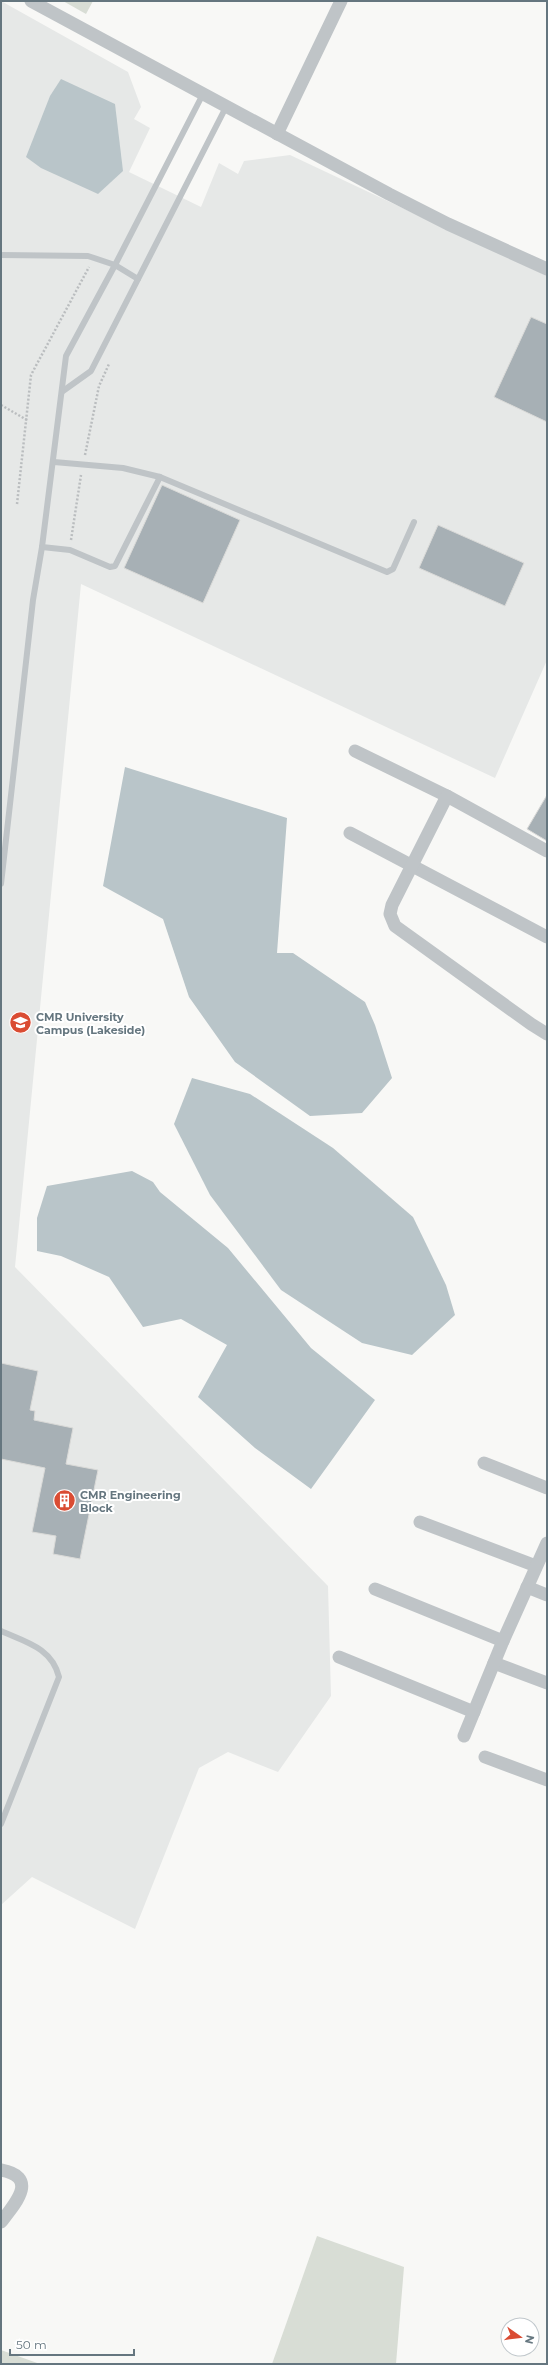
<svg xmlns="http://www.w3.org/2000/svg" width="548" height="2365" font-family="Montserrat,sans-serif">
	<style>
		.built { fill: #e6e8e7 }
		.green { fill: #d8ddd5 }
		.water { fill: #b9c5c9 }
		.building { fill: #a7b0b5; stroke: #dadad8 }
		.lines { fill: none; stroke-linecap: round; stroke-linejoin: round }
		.path { stroke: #babdbf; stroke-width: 2.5; stroke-dasharray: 2 2; stroke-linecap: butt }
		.lane { stroke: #bfc4c7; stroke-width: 6 }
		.street { stroke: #bfc4c7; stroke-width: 13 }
		.labels { text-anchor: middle; stroke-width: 4; stroke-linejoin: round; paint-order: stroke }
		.poi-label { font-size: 11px; font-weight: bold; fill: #65767f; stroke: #fff; text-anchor: start }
	</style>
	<rect width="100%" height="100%" fill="#f8f8f6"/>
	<path class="built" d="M1 1 128 72 141 107 134 119 150 128 129 172 201 207 219 163 238 174 244 161 290 155 547 276V660L495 778 81 584 15 1267 328 1586 331 1696 278 1772 228 1752 199 1768 135 1929 32 1877 1 1905Z"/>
	<g class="green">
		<path d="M63 1H93L86 14Z"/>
		<path d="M317 2236 404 2267 396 2364H272Z"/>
		<path d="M1 2350 40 2364H1Z"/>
	</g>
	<g class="water">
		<path d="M61 79 115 104 123 171 98 194 41 168 26 157 50 96Z"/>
		<path d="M125 767 287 818 277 953H293L365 1002 375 1025 392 1078 362 1113 310 1116 235 1062 189 997 163 919 103 886Z"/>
		<path d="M192 1078 250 1094 333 1148 413 1217 446 1285 455 1315 412 1355 362 1343 281 1290 210 1195 174 1124Z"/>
		<path d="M132 1171 153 1182 160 1192 228 1248 311 1348 375 1400 311 1489 255 1448 198 1397 227 1345 181 1319 143 1327 109 1277 61 1256 37 1251V1218L47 1186Z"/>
	</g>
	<g class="building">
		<path d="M531 317 547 324V422L494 397Z"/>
		<path d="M162 485 240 520 203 603 124 568Z"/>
		<path d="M438 525 524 563 505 606 419 568Z"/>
		<path d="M547 795V841L527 829Z"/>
		<path d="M1 1363 38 1371 30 1410 35 1411 34 1420 73 1428 66 1464 98 1470 80 1559 53 1554 56 1536 32 1532 45 1468 1 1459Z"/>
	</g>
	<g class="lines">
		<g class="path">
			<path d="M1 405 27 420"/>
			<path d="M85 455 99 386 109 364"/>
			<path d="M17 504 31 375 89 267"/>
			<path d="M71 540 81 475"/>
		</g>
		<g class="lane">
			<path d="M1 255 88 256 115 265 138 279"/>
			<path d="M63 391 91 371 226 107"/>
			<path d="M54 462 123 468 160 477 387 572 393 569 414 522"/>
			<path d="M42 547 70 550 110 567 115 566 160 477"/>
			<path d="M1 884 33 600 42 547 66 356 115 265 203 94"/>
			<path d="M1 1631C26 1642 52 1648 59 1677L1 1824"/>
		</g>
		<g class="street">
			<path d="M31 1 389 194 448 224 547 269"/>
			<path d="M277 134 341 1"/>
			<path d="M355 751 447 796"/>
			<path d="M350 833 547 937"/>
			<path d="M547 851 447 796 392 905 390 914 395 926 531 1024 547 1034"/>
			<path d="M484 1463 547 1488"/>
			<path d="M420 1522 536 1566"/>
			<path d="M527 1587 547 1595"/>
			<path d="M375 1589 503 1641"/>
			<path d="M339 1657 474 1712"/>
			<path d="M494 1663 547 1683"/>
			<path d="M464 1736 503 1641 547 1543"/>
			<path d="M485 1757 547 1780"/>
			<path d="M1 2170C39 2177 16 2203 1 2222"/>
		</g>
	</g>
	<defs>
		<symbol id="university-disc" viewBox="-11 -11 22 22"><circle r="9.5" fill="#da4c33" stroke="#fff"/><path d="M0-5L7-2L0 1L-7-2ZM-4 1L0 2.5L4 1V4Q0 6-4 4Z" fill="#fff"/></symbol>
		<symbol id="building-disc" viewBox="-11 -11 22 22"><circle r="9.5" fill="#da4c33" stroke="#fff"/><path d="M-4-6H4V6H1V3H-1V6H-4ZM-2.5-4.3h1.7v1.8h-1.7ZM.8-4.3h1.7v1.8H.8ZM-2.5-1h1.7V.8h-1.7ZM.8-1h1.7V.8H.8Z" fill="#fff"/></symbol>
	</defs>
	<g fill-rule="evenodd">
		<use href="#university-disc" x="8" y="1010" width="25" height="25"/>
		<use href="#building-disc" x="52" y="1488" width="25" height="25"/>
	</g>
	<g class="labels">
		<g class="poi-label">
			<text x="36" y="1021">CMR University<tspan x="36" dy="13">Campus (Lakeside)</tspan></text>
			<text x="80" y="1499">CMR Engineering<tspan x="80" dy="13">Block</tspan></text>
		</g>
	</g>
	<rect width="548" height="2365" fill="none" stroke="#65767f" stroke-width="4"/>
	<g transform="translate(520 2337) rotate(104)"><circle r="19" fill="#ffffff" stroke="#c1c8cc"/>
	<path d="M0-3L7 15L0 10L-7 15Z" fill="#da4c33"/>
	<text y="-6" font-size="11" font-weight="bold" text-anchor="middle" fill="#65767f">N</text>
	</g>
	<path d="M10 2349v6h124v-6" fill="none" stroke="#65767f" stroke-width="2"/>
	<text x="16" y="2349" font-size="12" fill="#65767f" stroke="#ffffff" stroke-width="3" paint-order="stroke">50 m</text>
</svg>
